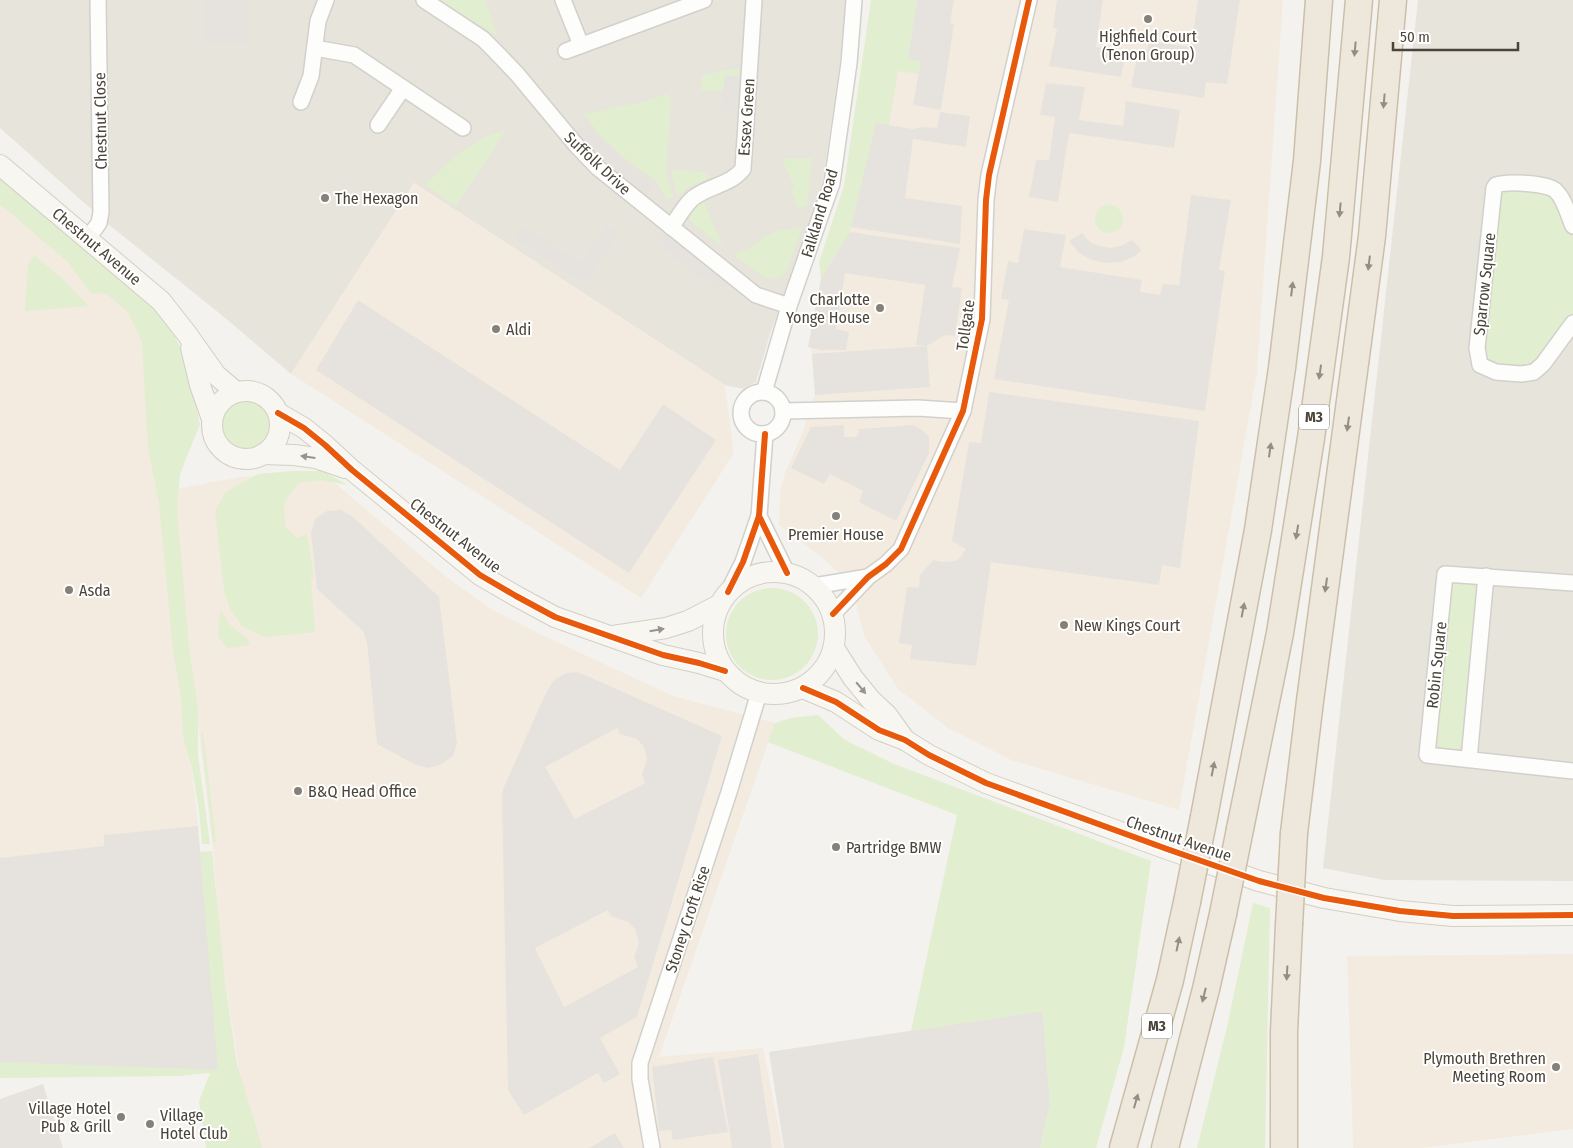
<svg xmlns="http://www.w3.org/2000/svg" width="1573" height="1148" font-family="'Fira Sans Condensed',sans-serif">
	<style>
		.residential { fill: #e7e4dc }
		.commercial { fill: #f3ebdf }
		.industrial { fill: #e6e2de }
		.green { fill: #e1eecf }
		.parking { fill: #e6e3df; fill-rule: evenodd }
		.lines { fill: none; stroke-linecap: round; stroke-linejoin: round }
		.street-casing { stroke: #d2d0cb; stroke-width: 18 }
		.secondary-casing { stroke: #d3cfc5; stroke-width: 22 }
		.highway-casing { stroke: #ccbfa9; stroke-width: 29 }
		.street { stroke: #fdfdfc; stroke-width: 15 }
		.secondary { stroke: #f7f6f1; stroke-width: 20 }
		.highway { stroke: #ede8db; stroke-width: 26 }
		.highway-bridge-casing { stroke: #ccbfa9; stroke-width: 29; stroke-linecap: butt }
		.highway-bridge { stroke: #ede8db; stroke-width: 26 }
		.cycleway-casing { stroke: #fff; stroke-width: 9 }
		.cycleway { stroke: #e8590c; stroke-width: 6 }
		.oneway { fill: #948e82 }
		.oneway2 { fill: #98948c }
		.poi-dot { fill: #868178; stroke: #fff; stroke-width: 2 }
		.labels { text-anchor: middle; stroke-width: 4; stroke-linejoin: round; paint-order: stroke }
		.shield { fill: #fff; stroke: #817c74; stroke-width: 1 }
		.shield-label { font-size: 15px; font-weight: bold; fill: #4b4439 }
		.poi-label { font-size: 16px; fill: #4b4439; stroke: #fff; text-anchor: start }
		.street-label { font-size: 16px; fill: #4b4439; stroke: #fff }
	</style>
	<rect width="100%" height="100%" fill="#f4f2ee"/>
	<g class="residential">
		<path d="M0 0H846L840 62 823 180 804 240 771 331 756 382 743 389 725 385 414 183 291 374 224 317 108 224 0 128Z"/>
		<path d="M1418 0H1573V881L1384 880 1323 868Z"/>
	</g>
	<g class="commercial">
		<path d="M873 0H1283L1257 372 1179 810 1011 760 948 728 898 689 864 636 852 585 823 558 779 525 780 491 785 473 804 429 815 395 811 348 808 347 821 279 846 190Z"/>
		<path d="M414 183 725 385 734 453 641 598 291 374Z"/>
		<path d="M0 199 130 307 147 350 198 826 215 1046 0 1062Z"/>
		<path d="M322 472 445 576 491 609 540 634 673 696 775 723 659 1057 763 1048 783 1148H260L239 1070 221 952 213 849 170 490 240 477Z"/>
		<path d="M1573 954V1129L1421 1148H1353L1347 956Z"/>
	</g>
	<path class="industrial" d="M1043 1011 1050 1105 1040 1148H784L769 1052Z"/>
	<g class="green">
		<path d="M440 0H485L497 36Z"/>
		<path d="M871 0H917L908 59 921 62 919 74 898 71 889 125 876 124 850 232 821 279 819 262 844 186Z"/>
		<path d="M740 69 739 77 725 75 723 91 701 90 702 76 725 70Z"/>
		<path d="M666 94 670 96 671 99 666 172 673 197 667 199 656 181 623 157 599 134 584 114 643 102Z"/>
		<path d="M505 131 456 206 425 185C445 164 475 136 505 131Z"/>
		<path d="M812 158 807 205 798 208 791 189 794 187 782 159Z"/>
		<path d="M672 170 705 172V175L714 176 689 187 680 195 677 194 672 177Z"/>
		<path d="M0 173 133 286 168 324 185 356 200 424 180 474 177 511 189 647 198 711V755L210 844H202L199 811 192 768 183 736 181 696 173 651 159 502 148 448 142 341 128 312 107 294 91 293 67 261 0 204Z"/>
		<path d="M1507 188 1535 190 1554 197 1573 239V314L1534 365 1526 369 1493 366 1487 362 1482 349 1501 191Z"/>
		<path d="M702 197 723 247 690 221C687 209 693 205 702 197Z"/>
		<circle cx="1109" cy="219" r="14"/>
		<path d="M802 228 787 270 782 277 767 279 737 257 735 253 750 248 764 237 780 230Z"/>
		<path d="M34 255 65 281 88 306 25 311 28 265Z"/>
		<circle cx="246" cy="424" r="25"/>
		<path d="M293 471H323L348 485 321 480 298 483 284 503 285 527 297 538 307 534 314 578 311 579 315 632 265 637 242 626 230 609 224 590 215 511 226 492 258 474Z"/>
		<path d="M1455 580 1470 581 1477 590V597L1463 745 1455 752 1442 750 1435 742 1451 583Z"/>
		<circle cx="772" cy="634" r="46"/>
		<path d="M220 609 230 625 249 640 250 645 228 648 218 637Z"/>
		<path d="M818 715 845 740 894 764 1151 861 1124 1047 1096 1148H1040L1050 1105 1043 1011 911 1031 957 815 768 742 775 723 791 718Z"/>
		<path d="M203 732 216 842H213L201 734Z"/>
		<path d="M212 851 225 982 237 1064 262 1148H206L199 1101 210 1073 178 1076 0 1078V1057L215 1043 200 852Z"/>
		<path d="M1253 903 1270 908 1265 1148H1197L1227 1027Z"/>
	</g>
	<g class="parking">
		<path d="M206 0H248L247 43 205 42Z"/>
		<path d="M917 0H954L950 23 954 24 941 110 913 105 921 62 908 59Z"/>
		<path d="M1057 0H1103L1096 47 1126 52 1121 77 1049 66 1057 29 1053 28Z"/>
		<path d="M1198 0H1240L1227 84 1206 82 1204 98 1131 87 1138 53 1146 54 1149 41 1191 47Z"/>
		<path d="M725 75 739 77 735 113 721 111Z"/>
		<path d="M1046 83 1085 87 1079 120 1123 126 1126 101 1180 110 1174 148 1069 133 1058 202 1029 197 1036 160H1049L1055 117 1040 115Z"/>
		<path d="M940 112 970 116 966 147 913 139 905 198 962 206 960 244 851 227 876 123 913 129 921 127 937 128Z"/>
		<path d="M585 122 616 155 653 185 645 196 604 164 574 132Z"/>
		<path d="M1191 195 1231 200 1219 270 1225 271 1205 411 994 379 1009 300 1001 299 1008 261 1018 263 1024 229 1066 235 1060 267 1142 280 1140 292 1160 295 1163 284 1179 285Z"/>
		<path d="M607 224 620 232 586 284 515 239 523 227 582 263Z"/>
		<path d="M664 230 731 283 719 288 698 276 663 248 653 236Z"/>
		<path d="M850 232 960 248 952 287 962 288 955 336 945 335 927 346 930 387 815 395 812 354 926 346 916 345 925 285 845 273 836 329 849 332 846 350H821L808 347 821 279Z"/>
		<path d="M1082 233 1090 242 1100 246 1110 248 1121 246 1132 240 1141 250 1135 256 1121 262 1106 263 1092 260 1079 253 1069 241Z"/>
		<path d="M358 300 620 470 663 404 716 440 629 573 316 370Z"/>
		<path d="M989 392 1199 421 1180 568 1162 565 1159 585 991 562 976 666 910 659 912 645 899 643 907 587 919 588 920 575 933 560 942 562 955 561 959 559 966 549 952 541 969 442 981 443Z"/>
		<path d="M844 425V437H855L858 435 859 429 914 425 926 433 929 438V453L896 521 859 502 863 491 830 474 824 484 791 468 811 427Z"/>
		<path d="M341 510 352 516 439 597 457 743 453 756 440 765 429 768 416 765 377 744 367 643 363 631 317 589 311 533 315 519 327 511Z"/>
		<path d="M576 672 585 675 722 736 637 1017 600 1038 620 1074 604 1083 598 1073 524 1115 508 1090 502 800 503 789 545 695 554 680 566 673ZM617 728 620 734 637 739 644 747 647 760 642 774 645 783 575 819 545 767ZM608 910 611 916 628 922 635 929 639 943 634 957 638 967 564 1007 535 948Z"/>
		<path d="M198 826 218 1070 0 1062V858L104 846V835Z"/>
		<path d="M758 1054 772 1148H732L718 1060Z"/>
		<path d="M713 1057 728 1132 673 1140 671 1130 659 1131 652 1067Z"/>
		<path d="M970 1082 972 1093 983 1092 1001 1103 1004 1129 839 1147 836 1121 852 1107 925 1099 924 1087Z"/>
		<path d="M43 1084 63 1148H0V1099Z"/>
		<path d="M615 1133 624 1148H588H589Z"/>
	</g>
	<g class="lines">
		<defs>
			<g id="street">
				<path d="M424 0 483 39 494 50 517 74 576 145 598 168 756 295 789 306"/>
				<path d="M563 0 581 45"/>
				<path d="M315 48 354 55 463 128"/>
				<path d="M566 51 704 0"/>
				<path d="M301 102 311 76 318 21 326 0"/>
				<path d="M378 125 403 88"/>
				<path d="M1573 226C1568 215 1565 200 1556 191 1549 183 1507 181 1496 185L1494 188 1477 348 1480 365 1496 372 1521 374 1534 372 1543 364 1573 323"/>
				<path d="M671 227C678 218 687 201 696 196 712 185 730 185 743 169L754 0"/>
				<path d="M88 238 99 223 101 212 98 0"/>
				<path d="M764 392 789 306 832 183 849 63 854 0"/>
				<circle cx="762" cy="413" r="21"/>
				<path d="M783 411 918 408 963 411"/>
				<path d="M759 516 787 573"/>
				<path d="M1573 583 1445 574 1427 755 1573 771"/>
				<path d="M814 586 868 577"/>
				<path d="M728 592 743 562 759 516 765 434"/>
				<path d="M833 614 868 577 886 564 901 549 963 411 982 319 986 200 989 175 1029 0"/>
				<path d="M1469 759 1486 576"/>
				<path d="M652 1148 640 1079V1063L729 792 759 693"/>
			</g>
			<g id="secondary">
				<path d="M0 165 161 301 187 334 216 375 236 392"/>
				<path d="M191 348 200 385 212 419"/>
				<circle cx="246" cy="425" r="34"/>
				<path d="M278 413 304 428 325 445 352 470 480 575 516 596 555 617 663 655 699 663 725 671"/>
				<path d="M263 454 294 455 316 458 345 468"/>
				<circle cx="774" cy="633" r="61"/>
				<path d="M613 636 666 628 688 621 719 605"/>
				<path d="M834 648 853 678 871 700 887 715 905 740"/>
				<path d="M803 688 836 702 879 730 905 740 929 755 986 783 1167 849 1259 881 1324 898 1400 911 1453 916 1573 915"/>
			</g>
			<g id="highway">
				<path d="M1204 817 1258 530 1282 368 1307 161 1319 0"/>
				<path d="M1240 829 1280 633 1311 438 1336 257 1359 0"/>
				<path d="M1294 833 1310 701 1372 236 1393 0"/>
				<path d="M1123 1148 1170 980 1187 902"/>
				<path d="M1165 1148 1206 989 1223 914"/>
				<path d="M1284 1148V1032L1289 925"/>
			</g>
		</defs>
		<use href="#street" class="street-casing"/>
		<use href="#secondary" class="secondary-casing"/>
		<use href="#highway" class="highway-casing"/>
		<use href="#street" class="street"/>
		<use href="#secondary" class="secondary"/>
		<use href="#highway" class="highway"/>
		<defs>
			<g id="highway-bridge">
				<path d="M1187 902 1204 817"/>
				<path d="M1223 914 1240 829"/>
				<path d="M1289 925 1294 833"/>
			</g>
		</defs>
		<use href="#highway-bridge" class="highway-bridge-casing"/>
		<use href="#highway-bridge" class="highway-bridge"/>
		<defs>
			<g id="cycleway">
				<path d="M278 413 304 428 325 445 352 470 480 575 516 596 555 617 663 655 699 663 725 671"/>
				<path d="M759 516 787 573"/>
				<path d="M728 592 743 562 759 516 765 434"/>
				<path d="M833 614 868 577 886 564 901 549 963 411 982 319 986 200 989 175 1029 0"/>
				<path d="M803 688 836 702 879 730 905 740 929 755 986 783 1167 849 1259 881 1324 898 1400 911 1453 916 1573 915"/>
			</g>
		</defs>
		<use href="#cycleway" class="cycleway-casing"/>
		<use href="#cycleway" class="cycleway"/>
	</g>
	<defs><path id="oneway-solid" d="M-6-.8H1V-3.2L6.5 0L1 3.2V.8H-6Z" transform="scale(1.25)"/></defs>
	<g class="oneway">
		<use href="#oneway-solid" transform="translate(1355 49) rotate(95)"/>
		<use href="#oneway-solid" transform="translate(1384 101) rotate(95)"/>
		<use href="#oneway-solid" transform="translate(1340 210) rotate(95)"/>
		<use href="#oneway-solid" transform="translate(1369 263) rotate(97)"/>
		<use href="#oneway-solid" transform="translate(1292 289) rotate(-83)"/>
		<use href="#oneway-solid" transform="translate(1320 372) rotate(98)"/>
		<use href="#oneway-solid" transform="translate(1348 424) rotate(98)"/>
		<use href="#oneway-solid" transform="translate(1270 450) rotate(-82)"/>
		<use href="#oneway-solid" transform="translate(1297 532) rotate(99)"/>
		<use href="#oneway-solid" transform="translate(1326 585) rotate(98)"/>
		<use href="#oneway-solid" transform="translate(1243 610) rotate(-79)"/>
		<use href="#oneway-solid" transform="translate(1213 769) rotate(-79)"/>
		<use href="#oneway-solid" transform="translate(1178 944) rotate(-78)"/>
		<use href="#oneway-solid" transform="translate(1287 973) rotate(93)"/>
		<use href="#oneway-solid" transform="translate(1204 995) rotate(104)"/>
		<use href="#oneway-solid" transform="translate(1136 1101) rotate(-74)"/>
	</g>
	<g class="oneway2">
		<use href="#oneway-solid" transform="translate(308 457) rotate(-172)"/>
		<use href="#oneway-solid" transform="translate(657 630) rotate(-10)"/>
		<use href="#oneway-solid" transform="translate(861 688) rotate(50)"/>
	</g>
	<g class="poi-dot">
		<circle cx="1148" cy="19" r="5"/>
		<circle cx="325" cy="198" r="5"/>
		<circle cx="880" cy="308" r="5"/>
		<circle cx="496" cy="329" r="5"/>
		<circle cx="836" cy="516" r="5"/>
		<circle cx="69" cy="590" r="5"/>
		<circle cx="1064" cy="625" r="5"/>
		<circle cx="298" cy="791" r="5"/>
		<circle cx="836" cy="847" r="5"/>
		<circle cx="1556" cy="1067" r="5"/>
		<circle cx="121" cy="1117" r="5"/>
		<circle cx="150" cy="1124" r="5"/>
	</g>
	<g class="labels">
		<g class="shield">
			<rect x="1299" y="404.5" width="30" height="25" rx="4"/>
			<rect x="1142" y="1013.5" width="30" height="25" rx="4"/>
		</g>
		<g class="shield-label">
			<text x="1314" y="422">M3</text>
			<text x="1157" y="1031">M3</text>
		</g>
		<g class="poi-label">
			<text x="1148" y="42" text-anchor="middle">Highfield Court<tspan x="1148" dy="18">(Tenon Group)</tspan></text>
			<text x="335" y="204">The Hexagon</text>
			<text x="870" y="305" text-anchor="end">Charlotte<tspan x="870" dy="18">Yonge House</tspan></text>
			<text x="506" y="335">Aldi</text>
			<text x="836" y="540" text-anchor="middle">Premier House</text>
			<text x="79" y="596">Asda</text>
			<text x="1074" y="631">New Kings Court</text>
			<text x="308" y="797">B&amp;Q Head Office</text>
			<text x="846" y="853">Partridge BMW</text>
			<text x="1546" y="1064" text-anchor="end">Plymouth Brethren<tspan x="1546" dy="18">Meeting Room</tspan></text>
			<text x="111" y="1114" text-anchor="end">Village Hotel<tspan x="111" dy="18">Pub &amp; Grill</tspan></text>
			<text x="160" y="1121">Village<tspan x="160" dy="18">Hotel Club</tspan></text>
		</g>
		<g class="street-label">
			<text transform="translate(746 117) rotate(-86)" y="6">Essex Green</text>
			<text transform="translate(100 121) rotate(-91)" y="6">Chestnut Close</text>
			<text transform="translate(598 163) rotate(43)" y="6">Suffolk Drive</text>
			<text transform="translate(819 213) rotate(-73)" y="6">Falkland Road</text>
			<text transform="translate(97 246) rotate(40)" y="6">Chestnut Avenue</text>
			<text transform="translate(1484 284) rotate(-84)" y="6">Sparrow Square</text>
			<text transform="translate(965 325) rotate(-82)" y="6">Tollgate</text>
			<text transform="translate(456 535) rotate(38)" y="6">Chestnut Avenue</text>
			<text transform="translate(1436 665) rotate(-84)" y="6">Robin Square</text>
			<text transform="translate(1179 838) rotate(19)" y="6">Chestnut Avenue</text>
			<text transform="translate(687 919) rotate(-72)" y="6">Stoney Croft Rise</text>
		</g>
	</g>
	<path d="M1393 42v8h125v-8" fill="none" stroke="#4b4439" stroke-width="2.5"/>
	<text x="1400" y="42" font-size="15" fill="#4b4439" stroke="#ffffff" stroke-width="4" paint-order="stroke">50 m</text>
</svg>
